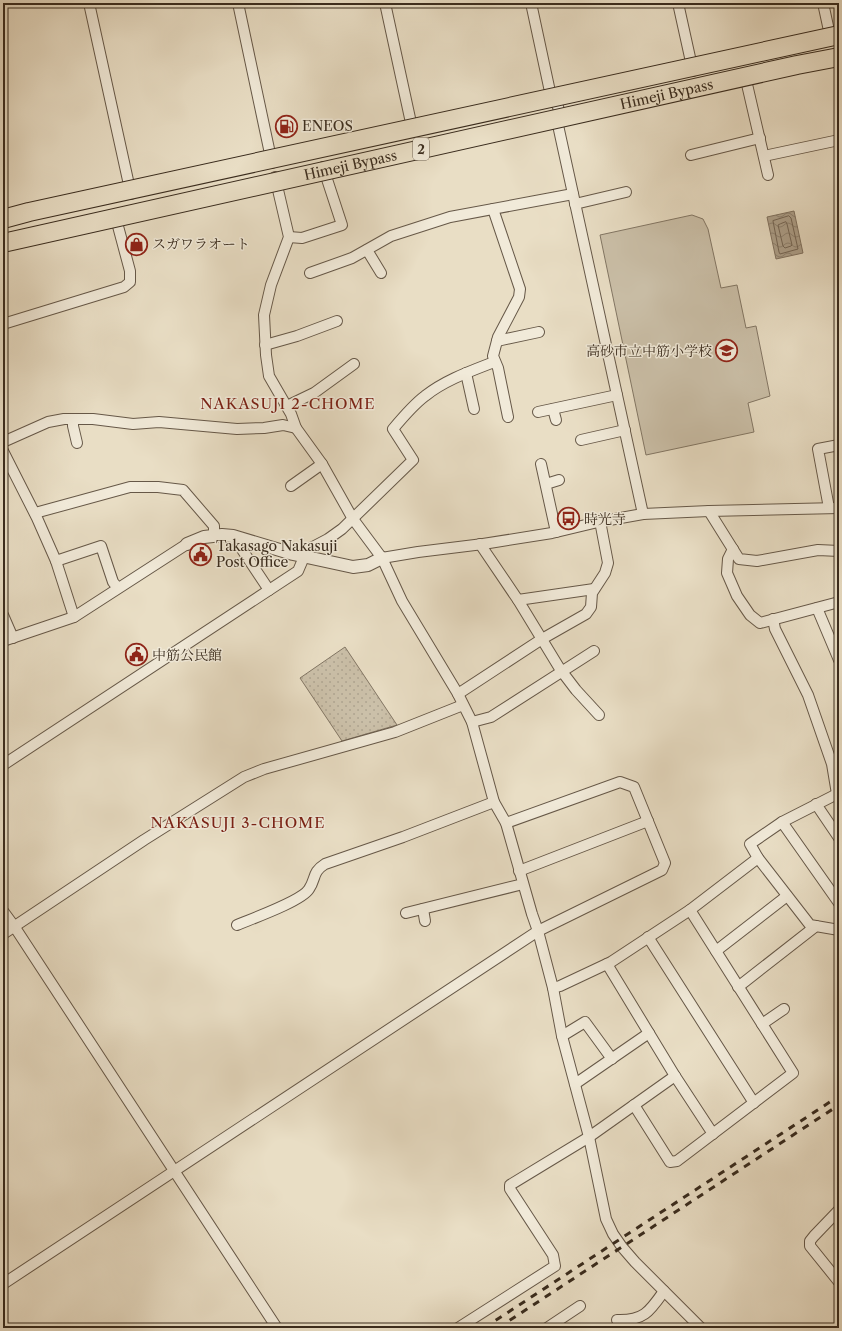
<svg xmlns="http://www.w3.org/2000/svg" width="842" height="1331" font-family="'Libre Caslon Text','Noto Serif JP',serif">
	<style>
		.grass { fill: url(#grass-dots); stroke: #827664 }
		.park { fill: #cbc0a9; stroke: #827664 }
		.water { fill: url(#water-waves); stroke: #807260 }
		.lines { fill: none; stroke-linecap: round; stroke-linejoin: round }
		.shore { stroke: #746655; stroke-width: 1 }
		.minor-casing { stroke: #665848; stroke-width: 12 }
		.tertiary-casing { stroke: #665848; stroke-width: 14 }
		.minor { stroke: #f1ead9; stroke-width: 10 }
		.tertiary { stroke: #f1ead9; stroke-width: 12 }
		.rail { stroke: #3a2c1e; stroke-width: 3; stroke-dasharray: 7 7; stroke-linecap: butt }
		.motorway-bridge-casing { stroke: #3a2c1e; stroke-width: 20; stroke-linecap: butt }
		.motorway-bridge { stroke: #e9dec5; stroke-width: 18 }
		.labels { text-anchor: middle; stroke-width: 3; stroke-linejoin: round; paint-order: stroke }
		.shield { fill: #f1ead9; stroke: #716556; stroke-width: 1 }
		.shield-label { font-size: 13px; font-weight: bold; fill: #3a2c1e }
		.street-label { font-size: 14px; fill: #3a2c1e; stroke: #f1ead9 }
		.poi-label { font-size: 14px; fill: #3a2c1e; stroke: #f1ead9; text-anchor: start }
		.neighbourhood-label { font-size: 15px; letter-spacing: 1px; fill: #7a1f14; stroke: #f1ead9 }
	</style>
	<defs>
		<pattern id="grass-dots" width="8" height="8" patternUnits="userSpaceOnUse"><rect width="8" height="8" fill="#cbc0a9"/><path d="M2 2h.1M6 6h.1" fill="none" stroke="#afa591" stroke-width="1.8" stroke-linecap="round"/></pattern>
		<pattern id="water-waves" width="16" height="10" patternUnits="userSpaceOnUse"><rect width="16" height="10" fill="#aea18c"/><path d="M0 5q4-4 8 0t8 0" fill="none" stroke="#8f8372"/></pattern>
	</defs>
	<rect width="100%" height="100%" fill="#e9dec5"/>
	<filter id="stains"><feTurbulence type="fractalNoise" baseFrequency=".005" numOctaves="4"/><feColorMatrix values="0 0 0 0 .2 0 0 0 0 .09 0 0 0 0 .02 0 0 0 .5 -.17"/></filter>
	<radialGradient id="worn" r=".72"><stop offset=".6" stop-color="#630" stop-opacity="0"/><stop offset="1" stop-color="#630" stop-opacity=".3"/></radialGradient>
	<path class="grass" d="M345 647 397 725 342 741 300 678Z"/>
	<path class="park" d="M692 215 703 219 708 229 721 288 737 285 746 328 756 326 770 396 748 403 754 432 646 455 600 235Z"/>
	<path class="water" d="M794 211 803 253 776 259 767 217Z"/>
	<g class="lines">
		<g class="shore">
			<path d="M789 216 791 218 798 249 780 254 779 252 773 221Z"/>
			<path d="M786 222 787 224 792 245 791 246 785 248 783 246 778 225 780 224Z"/>
		</g>
		<defs>
			<g id="minor">
				<path d="M89 3 131 194"/>
				<path d="M238 3 272 163"/>
				<path d="M385 3 413 132"/>
				<path d="M531 3 552 101"/>
				<path d="M678 3 693 71"/>
				<path d="M823 3 831 40"/>
				<path d="M746 80 768 175"/>
				<path d="M553 102 557 104 559 110 556 116 643 514"/>
				<path d="M691 155 760 138"/>
				<path d="M764 156 839 140"/>
				<path d="M275 177 289 237 271 285 264 315 266 355 269 376 291 414 296 428 322 464 353 519 382 558 402 601 458 694 472 722 494 802 506 823 532 914 538 931 553 988 562 1036 589 1137 606 1219 613 1234 622 1247 635 1262 701 1328"/>
				<path d="M575 204 626 192"/>
				<path d="M493 209 520 289 519 297 498 337 493 356 498 368 508 417"/>
				<path d="M289 237 302 238 342 225 323 167"/>
				<path d="M367 250 381 273"/>
				<path d="M310 273 352 258 391 236 450 217 573 194"/>
				<path d="M3 324 124 287 130 282V271L115 215"/>
				<path d="M497 341 539 332"/>
				<path d="M265 345 297 336 337 321"/>
				<path d="M466 373 474 409"/>
				<path d="M287 406 314 393 354 364"/>
				<path d="M553 409 556 420"/>
				<path d="M538 412 617 395"/>
				<path d="M73 419V426L77 443"/>
				<path d="M581 440 625 430"/>
				<path d="M3 442 48 422 64 419H93L133 424 159 422 237 429 264 428 283 425 296 428"/>
				<path d="M3 451 37 518 56 561 74 617"/>
				<path d="M541 464 556 532"/>
				<path d="M546 484 559 480"/>
				<path d="M291 486 322 464"/>
				<path d="M829 508 818 449 839 445"/>
				<path d="M709 511 739 559 757 561 818 550 839 551"/>
				<path d="M35 513 130 487H158L183 490 214 526V535"/>
				<path d="M233 536 269 590"/>
				<path d="M480 544 518 600 560 669 576 690 599 715"/>
				<path d="M733 549 728 559 727 573 737 596 750 615 760 623 839 602"/>
				<path d="M382 558 418 552 483 544 552 533 598 522 643 514 709 511 839 508"/>
				<path d="M56 561 101 546 113 582 118 588"/>
				<path d="M518 600 594 589"/>
				<path d="M817 608 839 660"/>
				<path d="M3 615 13 638"/>
				<path d="M773 619 775 629 808 695 832 764 837 794"/>
				<path d="M3 641 74 617 187 544"/>
				<path d="M458 694 542 639 586 614 591 607 592 593 605 573 608 563 600 521"/>
				<path d="M472 722 491 717 594 651"/>
				<path d="M3 765 298 571 307 550 328 539 342 529 413 460 393 429C403 417 413 405 425 396 445 380 471 371 494 362"/>
				<path d="M839 793 782 822 750 844 758 858 810 925 839 930"/>
				<path d="M816 804 839 838"/>
				<path d="M782 822 839 903"/>
				<path d="M519 871 648 821"/>
				<path d="M423 909 425 921"/>
				<path d="M3 911 14 926 277 1328"/>
				<path d="M406 913 523 884"/>
				<path d="M237 925C251 919 302 901 309 889 316 879 312 872 325 864L403 837 494 802"/>
				<path d="M3 934 144 840 244 777 264 769 395 732 463 705"/>
				<path d="M648 937 754 1103"/>
				<path d="M716 951 787 896"/>
				<path d="M607 964 675 1076 713 1134"/>
				<path d="M738 987 816 926"/>
				<path d="M553 988 560 986 611 962 690 910 758 858"/>
				<path d="M762 1024 784 1009"/>
				<path d="M562 1036 585 1022 612 1059"/>
				<path d="M575 1084 649 1033"/>
				<path d="M634 1105 670 1162 677 1161 793 1073 690 910"/>
				<path d="M839 1210 814 1236 810 1241V1246L839 1282"/>
				<path d="M3 1284 538 931 662 870 665 863 634 787 620 782 506 823"/>
				<path d="M617 1320C644 1321 650 1311 664 1291"/>
				<path d="M458 1328 555 1266 553 1255 510 1189V1185L589 1137 675 1076"/>
				<path d="M547 1328 580 1306"/>
			</g>
			<path id="tertiary" d="M187 544 204 537 222 535 233 536 293 554 353 567 368 565 382 558"/>
		</defs>
		<use href="#minor" class="minor-casing"/>
		<use href="#tertiary" class="tertiary-casing"/>
		<use href="#minor" class="minor"/>
		<use href="#tertiary" class="tertiary"/>
		<g class="rail">
			<path d="M484 1328 839 1096"/>
			<path d="M498 1328 839 1105"/>
		</g>
		<defs>
			<g id="motorway-bridge">
				<path d="M3 219 29 212 839 35"/>
				<path id="s1" d="M3 243 797 65 839 57"/>
			</g>
		</defs>
		<use href="#motorway-bridge" class="motorway-bridge-casing"/>
		<use href="#motorway-bridge" class="motorway-bridge"/>
	</g>
	<defs>
		<symbol id="fuel-ring" viewBox="-11 -11 22 22"><circle r="9.5" fill="#f1ead9" stroke="#8f2418" stroke-width="1.5"/><path d="M-5.5-6h7V0h2V4h1.3V-2.5L3-4.5l.8-.8L6-3V5H2.5V1h-1V6h-7ZM-4.2-4.7v3.2H.2V-4.7Z" fill="#8f2418"/></symbol>
		<symbol id="shop-ring" viewBox="-11 -11 22 22"><circle r="9.5" fill="#f1ead9" stroke="#8f2418" stroke-width="1.5"/><path d="M-5-2.5h2.3a2.7 3.5 0 0 1 5.4 0H5L5.5 6h-11ZM-1.5-2.5h3a1.5 2.3 0 0 0-3 0Z" fill="#8f2418"/></symbol>
		<symbol id="school-ring" viewBox="-11 -11 22 22"><circle r="9.5" fill="#f1ead9" stroke="#8f2418" stroke-width="1.5"/><path d="M0-5L7-2L0 1L-7-2ZM-4 1L0 2.5L4 1V4Q0 6-4 4Z" fill="#8f2418"/></symbol>
		<symbol id="bus-ring" viewBox="-11 -11 22 22"><circle r="9.5" fill="#f1ead9" stroke="#8f2418" stroke-width="1.5"/><path d="M-5-6H5V4H4V6H2V4H-2V6H-4V4H-5ZM-3.5-4V0h7V-4ZM-3.5 1.2v1.5H-2V1.2ZM2 1.2v1.5H3.5V1.2Z" fill="#8f2418"/></symbol>
		<symbol id="civic-ring" viewBox="-11 -11 22 22"><circle r="9.5" fill="#f1ead9" stroke="#8f2418" stroke-width="1.5"/><path d="M-.6-6.5H3V-4.5H.6V-3L4-1V1h2V6H-6V1h2V-1L-.6-3ZM-1.2 2.5V6h2.4V2.5Z" fill="#8f2418"/></symbol>
	</defs>
	<g fill-rule="evenodd">
		<use href="#fuel-ring" x="274" y="114" width="25" height="25"/>
		<use href="#shop-ring" x="124" y="232" width="25" height="25"/>
		<use href="#school-ring" x="714" y="338" width="25" height="25"/>
		<use href="#bus-ring" x="556" y="506" width="25" height="25"/>
		<use href="#civic-ring" x="188" y="542" width="25" height="25"/>
		<use href="#civic-ring" x="124" y="642" width="25" height="25"/>
	</g>
	<g class="labels">
		<rect class="shield" x="413" y="138" width="16" height="22" rx="3"/>
		<g class="shield-label">
			<text x="421" y="154">2</text>
		</g>
		<g class="street-label">
			<text dy="5" stroke="none"><textPath href="#s1" startOffset="680">Himeji Bypass</textPath></text>
			<text dy="5" stroke="none"><textPath href="#s1" startOffset="356">Himeji Bypass</textPath></text>
		</g>
		<g class="poi-label">
			<text x="302" y="131">ENEOS</text>
			<text x="152" y="249">スガワラオート</text>
			<text x="712" y="356" text-anchor="end">高砂市立中筋小学校</text>
			<text x="584" y="524">時光寺</text>
			<text x="216" y="551">Takasago Nakasuji<tspan x="216" dy="16">Post Office</tspan></text>
			<text x="152" y="660">中筋公民館</text>
		</g>
		<g class="neighbourhood-label">
			<text x="288" y="409">NAKASUJI 2-CHOME</text>
			<text x="238" y="828">NAKASUJI 3-CHOME</text>
		</g>
	</g>
	<rect width="842" height="1331" fill="none" stroke="#e9dec5" stroke-width="16"/>
	<rect x="4" y="4" width="834" height="1323" fill="none" stroke="#3a2c1e" stroke-width="2"/>
	<rect x="8" y="8" width="826" height="1315" fill="none" stroke="#3a2c1e"/>
	<rect width="100%" height="100%" filter="url(#stains)"/>
	<rect width="100%" height="100%" fill="url(#worn)"/>
</svg>
